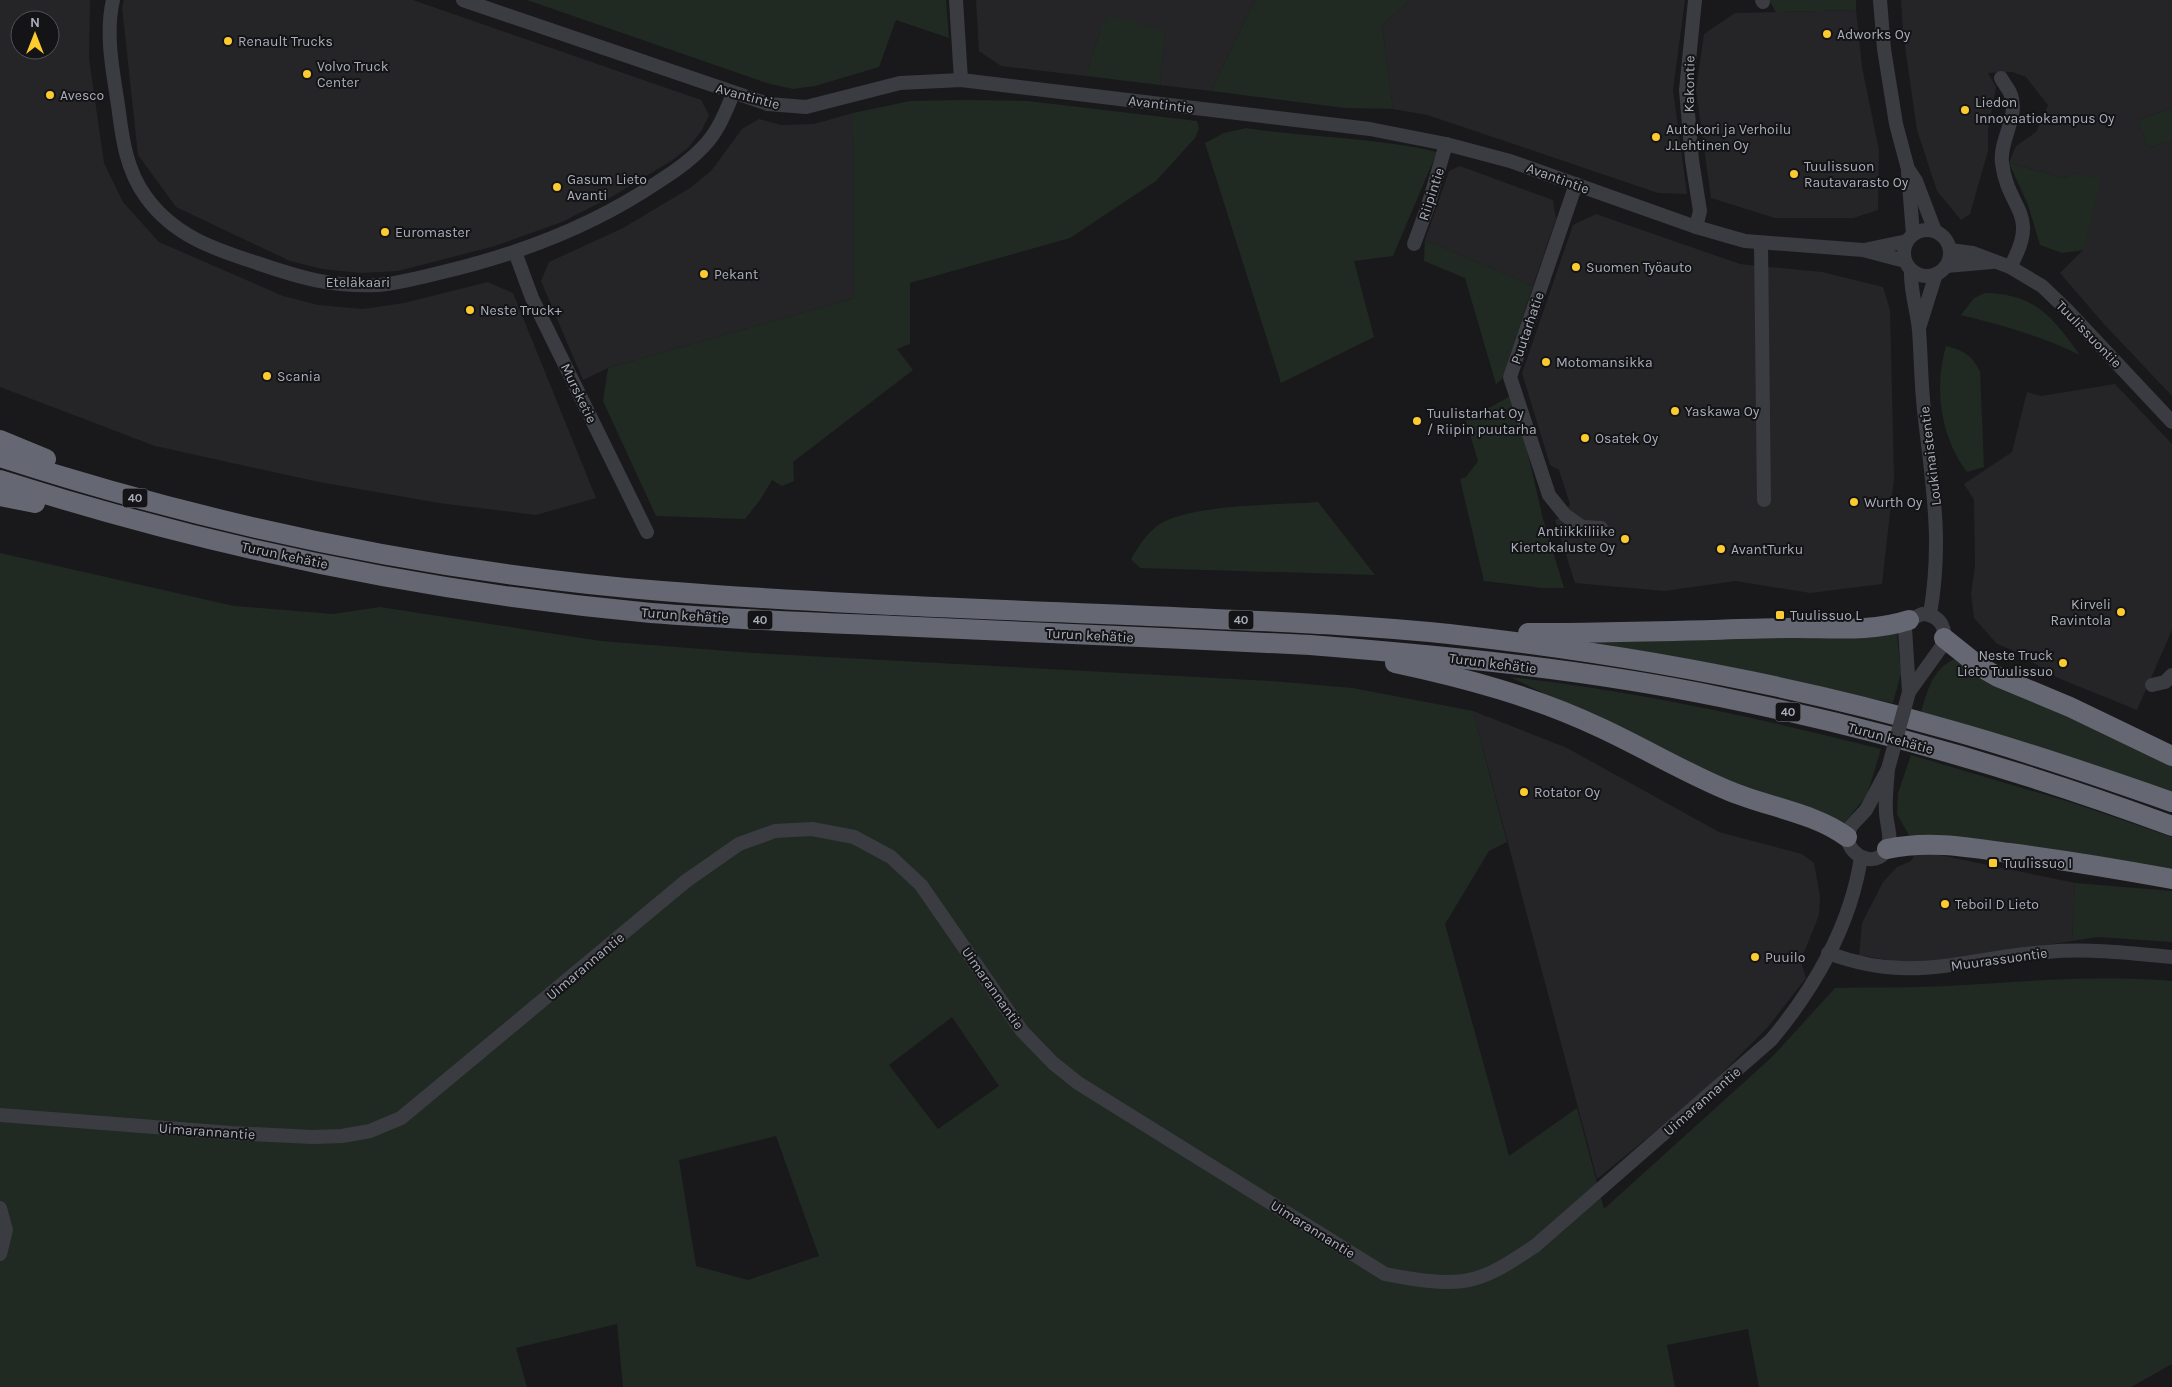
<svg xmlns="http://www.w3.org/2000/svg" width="2172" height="1387" font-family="Karla,sans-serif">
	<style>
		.built { fill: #252528; fill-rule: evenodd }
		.green { fill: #202a22; fill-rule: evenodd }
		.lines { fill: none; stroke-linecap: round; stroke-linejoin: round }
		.minor { stroke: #3b3c42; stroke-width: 14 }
		.highway { stroke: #656772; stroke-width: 20 }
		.minor-bridge { stroke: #3b3c42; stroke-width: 14 }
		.poi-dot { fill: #fccb30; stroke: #141416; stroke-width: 2 }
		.labels { text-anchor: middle; stroke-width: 4; stroke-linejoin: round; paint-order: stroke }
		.shield { fill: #141416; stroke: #7d808a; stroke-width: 1 }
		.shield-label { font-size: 12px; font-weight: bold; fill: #aaaebb }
		.poi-label { font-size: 14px; fill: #aaaebb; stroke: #141416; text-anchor: start }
		.street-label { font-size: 14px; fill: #aaaebb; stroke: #141416 }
	</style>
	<rect width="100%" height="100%" fill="#19191b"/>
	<g class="built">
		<path d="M0 0H90L89 58 104 163 123 202 159 242 283 296 318 305 363 309 404 303 488 282 513 293 596 498 536 515 439 503 319 482 155 446 0 387ZM20 20H50V50H20Z"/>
		<path d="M124 0H413L701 100 709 115 702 130 688 148 671 161 613 196 562 222 495 246 398 271 361 273 322 269 290 261 176 207 138 155 122 7Z"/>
		<path d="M976 0H1255L1211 91 1160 85 1165 32 1101 28 1086 76 1001 66 979 51Z"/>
		<path d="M1411 0H1685L1673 90 1687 194 1658 193 1478 132 1427 115 1393 109 1382 25Z"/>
		<path d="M1901 0H2172V108L2138 120 2148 148 2172 140V396L2103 323 2060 273 2083 250 2077 173 2064 178 2009 163 2016 146 2036 132 2048 105 2026 77 2012 72 1988 73 1996 87 1988 130V151L1970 214 1961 220 1937 191 1917 130 1903 33Z"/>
		<path d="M1856 10 1862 67 1879 150 1878 210 1853 218H1775L1711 198 1696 90 1704 34 1735 13Z"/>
		<path d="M853 113 854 298 608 368 583 380 541 281 549 262 623 228 690 188 711 171 742 129 759 119 781 125 814 124Z"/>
		<path d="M1460 166 1553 200 1556 219 1533 286 1425 240 1449 171Z"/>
		<path d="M1596 214 1740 264 1822 272 1883 287 1890 310 1894 478 1882 584 1810 593 1736 581 1664 591 1575 583 1555 520 1563 517 1570 504 1559 470 1550 465 1522 373 1573 225Z"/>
		<path d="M2115 384 2172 444V630L2137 710 2058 678 2014 651 1997 644 1974 618 1971 594 1975 566 1974 500 1964 484 2012 452 2027 392 2041 396Z"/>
		<path d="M1473 711 1567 748 1719 832 1802 854 1814 863 1820 896 1819 915 1803 955 1802 966 1806 978 1768 1027 1701 1094 1597 1179Z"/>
		<path d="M1925 852 2075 883 2072 941 1930 963H1903L1859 955 1862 923 1883 882 1897 867 1911 861 1916 853Z"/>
	</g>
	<g class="green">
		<path d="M527 0H946L949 38 896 20 879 67 815 86 793 89 770 84Z"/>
		<path d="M1255 0H1411L1382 25 1393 109 1345 108 1211 91Z"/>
		<path d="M1769 0H1856V10L1776 12Z"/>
		<path d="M1110 15 1165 32 1160 85 1086 76 1101 28Z"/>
		<path d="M966 100 1028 101 1197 121 1199 128 1195 138 1156 181 1070 238 910 283V344L897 349 913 370 793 462 794 481 782 486 772 480 760 500 745 519 656 516 603 401 608 368 854 298 853 113 910 101Z"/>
		<path d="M2172 108V140L2148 148 2138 120Z"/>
		<path d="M1246 128C1310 138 1374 137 1437 152L1393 256 1354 261 1374 337 1281 383 1205 143 1224 133Z"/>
		<path d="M2009 163 2064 178 2077 173 2101 180 2083 250 2062 253 2040 245 2028 205Z"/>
		<path d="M1425 240 1533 286 1502 379 1496 384 1465 278 1424 261Z"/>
		<path d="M1985 293C2036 294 2052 317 2080 355 2041 336 2002 325 1961 315L1974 298Z"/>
		<path d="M1946 346C1963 350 1971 355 1980 371L1984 467 1967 472C1940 437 1934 387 1946 346Z"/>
		<path d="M1514 394 1543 519 1564 588H1542L1484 581 1460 479 1466 477 1478 461 1466 421Z"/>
		<path d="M1318 502 1375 575 1140 568 1131 559C1138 547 1146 534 1157 526 1186 504 1280 505 1318 502Z"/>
		<path d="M0 553 234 606 333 614 380 607 601 641 753 653 1271 681 1353 688 1473 711 1507 842 1489 851 1445 924 1509 1156 1577 1108 1604 1209 1773 1056 1835 988C1872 987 1909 988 1946 986 2021 982 2097 974 2172 981V1364L2131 1387H1759L1748 1329 1667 1345 1675 1387H623L617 1324 516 1348 527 1387H0ZM952 1017 999 1086 938 1129 889 1065ZM776 1136 819 1256 748 1280 696 1266 679 1160Z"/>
		<path d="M1898 630 1897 635 1901 673 1893 703 1692 660 1586 641Z"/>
		<path d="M1960 657 2172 762V793L2079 761 1921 712C1928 688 1934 665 1960 657Z"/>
		<path d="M1510 677C1636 691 1758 718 1881 749L1867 795 1842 826 1752 794Z"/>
		<path d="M1911 755 2073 803 2172 837V871L1910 837 1897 814 1898 793Z"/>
		<path d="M2075 883 2172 891V942L2097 937 2072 941Z"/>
	</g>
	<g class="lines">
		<g class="minor">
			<path d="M113 0C105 34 113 72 118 105 122 137 126 170 146 197 174 236 214 249 257 263 301 278 331 287 378 285 400 283 422 277 443 272 519 254 593 226 658 182 674 172 690 161 703 147 718 132 725 113 733 94"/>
			<path d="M463 0 768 104 806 107 900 83 961 80 1370 129 1446 144 1510 161 1696 227 1745 241 1863 250 1905 261"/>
			<path d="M956 0 961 80"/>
			<path d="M1695 0 1686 90 1692 160 1700 211 1696 227"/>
			<path d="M1762 0 1763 2"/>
			<path d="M1880 0 1884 49 1896 124 1908 169 1916 181 1935 231"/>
			<path d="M2001 78C2004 84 2009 89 2011 95 2019 118 1999 140 2002 163 2008 211 2041 212 2010 267"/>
			<path d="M1908 172 1913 234"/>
			<path d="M1576 184 1510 377 1549 495 1565 515 1582 527 1601 528"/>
			<circle cx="1927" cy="253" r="23"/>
			<path d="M1414 244 1428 206 1446 144"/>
			<path d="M1761 244 1764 500"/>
			<path d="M1864 250 1907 241"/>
			<path d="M1950 250 1973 253 2010 267 2042 286 2067 310 2172 422"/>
			<path d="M515 252 532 298 647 532"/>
			<path d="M1946 266 1992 262"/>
			<path d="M1911 270C1910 291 1917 309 1919 330 1921 356 1921 383 1924 410 1932 483 1943 540 1930 614"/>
			<path d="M1920 325 1936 274"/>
			<path d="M1922 614C1941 615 1948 629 1942 646L1909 692 1905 628 1909 620Z"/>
			<path d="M2152 685 2165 682 2172 675"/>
			<path d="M1888 769C1887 783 1885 798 1886 812 1886 823 1892 835 1888 846 1880 869 1850 859 1847 837L1851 826 1866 810Z"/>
			<path d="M1828 953C1914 985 1962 958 2046 952 2088 948 2130 953 2172 957"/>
			<path d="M0 1115 231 1133 313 1137 342 1136 370 1131 401 1118 686 881 739 844 775 831 812 829 854 837 891 857 921 885 1022 1031 1053 1063 1078 1083 1385 1274C1411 1279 1447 1286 1473 1279 1495 1274 1516 1258 1535 1246L1771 1040C1814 989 1851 925 1861 857"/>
			<path d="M0 1208 6 1230 0 1254"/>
		</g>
		<g class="highway">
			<path d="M0 440 46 459"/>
			<path d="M0 457C213 526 438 573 662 591 839 605 1017 610 1194 618 1279 622 1365 625 1449 634 1618 653 1787 683 1950 730 2025 751 2098 776 2172 802"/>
			<path d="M0 480C210 547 431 593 651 613 740 620 829 623 917 627 1048 632 1179 639 1310 645 1447 656 1585 669 1720 697 1873 728 2025 771 2172 826"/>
			<path d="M0 496 35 503"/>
			<path d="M1528 633C1614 633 1699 630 1785 628 1827 627 1869 633 1909 620"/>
			<path d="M1944 638 1979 666 1998 677 2070 707 2172 756"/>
			<path d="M1395 663C1465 678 1536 697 1601 728 1644 748 1684 772 1727 790 1766 807 1813 812 1847 837"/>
			<path d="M1887 849C1928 840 1968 847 2009 853 2063 860 2118 869 2172 879"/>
		</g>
		<path class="minor-bridge" d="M1888 769 1909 692"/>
	</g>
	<g class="poi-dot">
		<circle cx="1827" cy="34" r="5"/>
		<circle cx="228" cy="41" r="5"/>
		<circle cx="307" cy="74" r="5"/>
		<circle cx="50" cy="95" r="5"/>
		<circle cx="1965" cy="110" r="5"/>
		<circle cx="1656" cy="137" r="5"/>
		<circle cx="1794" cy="174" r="5"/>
		<circle cx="557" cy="187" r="5"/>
		<circle cx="385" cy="232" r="5"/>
		<circle cx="1576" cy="267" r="5"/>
		<circle cx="704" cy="274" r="5"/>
		<circle cx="470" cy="310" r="5"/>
		<circle cx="1546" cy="362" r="5"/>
		<circle cx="267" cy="376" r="5"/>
		<circle cx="1675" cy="411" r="5"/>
		<circle cx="1417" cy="421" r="5"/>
		<circle cx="1585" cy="438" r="5"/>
		<circle cx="1854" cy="502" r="5"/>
		<circle cx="1625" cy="539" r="5"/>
		<circle cx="1721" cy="549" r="5"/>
		<circle cx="2121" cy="612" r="5"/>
		<rect x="1775" y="610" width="10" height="10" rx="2.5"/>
		<circle cx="2063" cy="663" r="5"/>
		<circle cx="1524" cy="792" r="5"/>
		<rect x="1988" y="858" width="10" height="10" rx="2.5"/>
		<circle cx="1945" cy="904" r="5"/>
		<circle cx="1755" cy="957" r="5"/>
	</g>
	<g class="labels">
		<g class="shield">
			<rect x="122.5" y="488.5" width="25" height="19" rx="4"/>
			<rect x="747.5" y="610.5" width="25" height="19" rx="4"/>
			<rect x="1228.5" y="610.5" width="25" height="19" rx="4"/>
			<rect x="1775.5" y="702.5" width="25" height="19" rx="4"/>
		</g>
		<g class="shield-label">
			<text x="135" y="502">40</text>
			<text x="760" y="624">40</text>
			<text x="1241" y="624">40</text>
			<text x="1788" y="716">40</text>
		</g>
		<g class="poi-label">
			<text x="1837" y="39">Adworks Oy</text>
			<text x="238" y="46">Renault Trucks</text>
			<text x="317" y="71">Volvo Truck<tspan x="317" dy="16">Center</tspan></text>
			<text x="60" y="100">Avesco</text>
			<text x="1975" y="107">Liedon<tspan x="1975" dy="16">Innovaatiokampus Oy</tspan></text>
			<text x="1666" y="134">Autokori ja Verhoilu<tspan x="1666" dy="16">J.Lehtinen Oy</tspan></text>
			<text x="1804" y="171">Tuulissuon<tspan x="1804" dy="16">Rautavarasto Oy</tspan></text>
			<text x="567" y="184">Gasum Lieto<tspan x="567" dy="16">Avanti</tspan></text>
			<text x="395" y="237">Euromaster</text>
			<text x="1586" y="272">Suomen Työauto</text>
			<text x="714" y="279">Pekant</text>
			<text x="480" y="315">Neste Truck+</text>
			<text x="1556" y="367">Motomansikka</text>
			<text x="277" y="381">Scania</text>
			<text x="1685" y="416">Yaskawa Oy</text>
			<text x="1427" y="418">Tuulistarhat Oy<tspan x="1427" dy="16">/ Riipin puutarha</tspan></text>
			<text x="1595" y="443">Osatek Oy</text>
			<text x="1864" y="507">Wurth Oy</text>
			<text x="1615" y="536" text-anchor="end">Antiikkiliike<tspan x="1615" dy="16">Kiertokaluste Oy</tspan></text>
			<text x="1731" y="554">AvantTurku</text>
			<text x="2111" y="609" text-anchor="end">Kirveli<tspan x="2111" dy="16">Ravintola</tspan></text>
			<text x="1790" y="620">Tuulissuo L</text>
			<text x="2053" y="660" text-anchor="end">Neste Truck<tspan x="2053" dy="16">Lieto Tuulissuo</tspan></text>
			<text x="1534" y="797">Rotator Oy</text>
			<text x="2003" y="868">Tuulissuo I</text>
			<text x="1955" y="909">Teboil D Lieto</text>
			<text x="1765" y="962">Puuilo</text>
		</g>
		<g class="street-label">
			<text transform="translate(1689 84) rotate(-89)" y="5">Kakontie</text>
			<text transform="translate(748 96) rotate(15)" y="5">Avantintie</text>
			<text transform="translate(1161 104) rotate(7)" y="5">Avantintie</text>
			<text transform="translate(1558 178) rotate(20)" y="5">Avantintie</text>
			<text transform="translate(1431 194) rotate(-72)" y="5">Riipintie</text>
			<text x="358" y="287">Eteläkaari</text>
			<text transform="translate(1527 328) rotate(-71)" y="5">Puutarhatie</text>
			<text transform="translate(2089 334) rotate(46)" y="5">Tuulissuontie</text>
			<text transform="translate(579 393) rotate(64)" y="5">Mursketie</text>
			<text transform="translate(1930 456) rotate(-97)" y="5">Loukinaistentie</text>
			<text transform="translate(285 555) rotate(12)" y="5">Turun kehätie</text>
			<text transform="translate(685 615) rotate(4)" y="5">Turun kehätie</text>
			<text transform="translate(1090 635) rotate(3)" y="5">Turun kehätie</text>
			<text transform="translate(1493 663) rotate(7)" y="5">Turun kehätie</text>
			<text transform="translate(1891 738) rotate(15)" y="5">Turun kehätie</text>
			<text transform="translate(1999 959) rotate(-8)" y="5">Muurassuontie</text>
			<text transform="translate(585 966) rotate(-40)" y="5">Uimarannantie</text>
			<text transform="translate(993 988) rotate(55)" y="5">Uimarannantie</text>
			<text transform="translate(1702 1101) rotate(-41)" y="5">Uimarannantie</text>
			<text transform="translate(207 1131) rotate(4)" y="5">Uimarannantie</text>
			<text transform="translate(1313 1229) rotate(32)" y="5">Uimarannantie</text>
		</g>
	</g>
	<g transform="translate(35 35)"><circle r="24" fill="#141416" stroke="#505258"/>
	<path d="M0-4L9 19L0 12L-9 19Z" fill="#fccb30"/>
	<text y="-8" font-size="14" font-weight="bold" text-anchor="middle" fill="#aaaebb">N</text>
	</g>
</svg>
